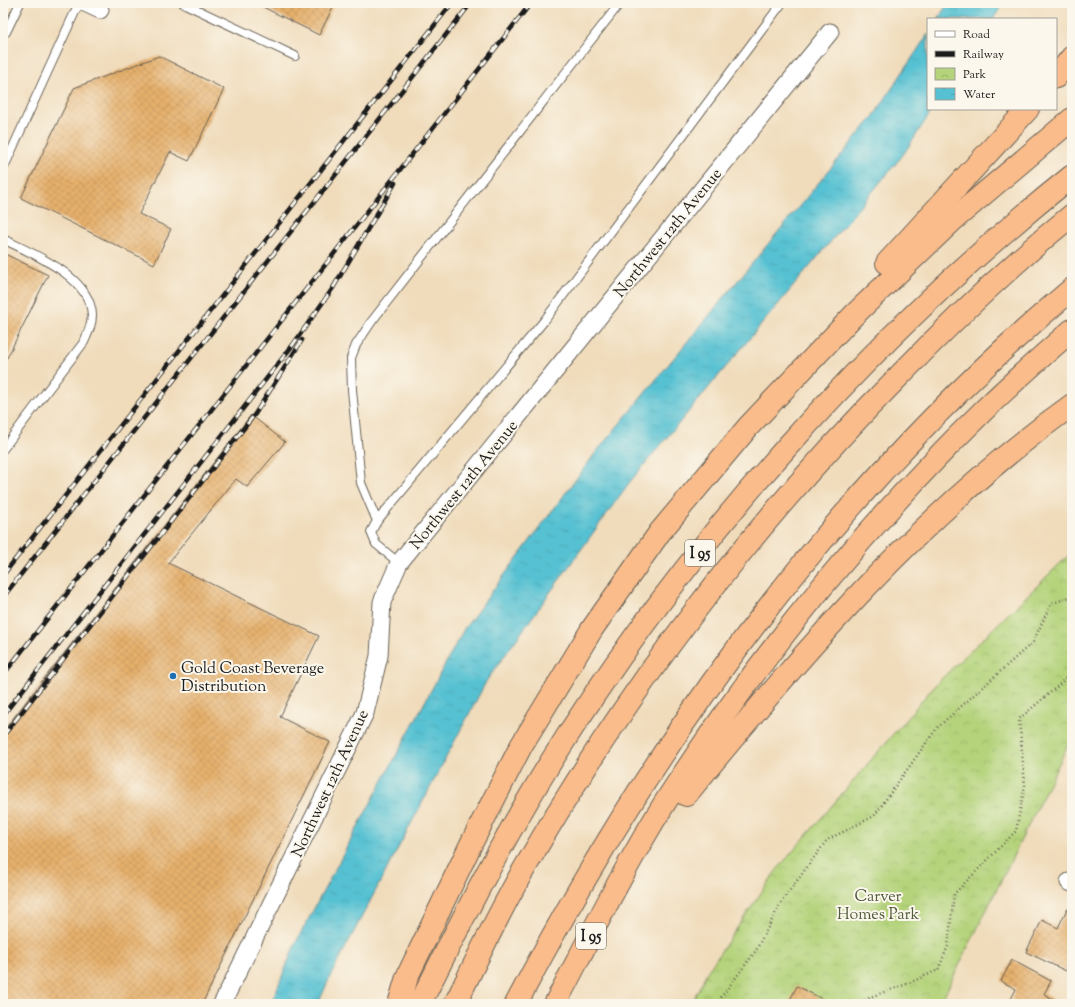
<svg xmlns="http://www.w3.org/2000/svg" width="1075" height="1007" font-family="'Sorts Mill Goudy',serif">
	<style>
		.park { fill: url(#park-crowns); stroke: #68784b }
		.water { fill: url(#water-ripples); stroke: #396e77 }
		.building { fill: url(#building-cross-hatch) }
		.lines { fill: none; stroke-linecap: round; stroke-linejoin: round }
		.service-casing { stroke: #665f54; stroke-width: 10 }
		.minor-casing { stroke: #665f54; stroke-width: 19 }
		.motorway-casing { stroke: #665f54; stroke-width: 24 }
		.path { stroke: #665f54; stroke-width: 2.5; stroke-dasharray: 1 3; stroke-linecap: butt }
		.service { stroke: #fff; stroke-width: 8 }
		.minor { stroke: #fff; stroke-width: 17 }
		.motorway { stroke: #fabc8b; stroke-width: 22 }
		.rail-casing { stroke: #1c1c1c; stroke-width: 4.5 }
		.rail { stroke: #fbf7ec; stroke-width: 3; stroke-dasharray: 9; stroke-linecap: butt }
		.poi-dot { fill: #1f6fb2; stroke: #fbf7ec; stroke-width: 1.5 }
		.labels { text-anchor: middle; stroke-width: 4; stroke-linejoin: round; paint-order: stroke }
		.shield { fill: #fbf7ec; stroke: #5f5e5a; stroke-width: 1 }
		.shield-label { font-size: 15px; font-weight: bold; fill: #1c1c1c }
		.street-label { font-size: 16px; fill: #1c1c1c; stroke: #fbf7ec }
		.poi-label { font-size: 16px; fill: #1c1c1c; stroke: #fbf7ec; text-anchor: start }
		.park-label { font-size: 16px; fill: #515c3d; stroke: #fbf7ec }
	</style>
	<defs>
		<pattern id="park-crowns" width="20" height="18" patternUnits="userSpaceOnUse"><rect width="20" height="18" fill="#b4d37a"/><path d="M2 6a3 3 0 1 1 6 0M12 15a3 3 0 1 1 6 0" fill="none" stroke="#9ab569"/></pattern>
		<pattern id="water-ripples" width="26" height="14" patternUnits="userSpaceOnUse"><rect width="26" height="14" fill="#56c1d2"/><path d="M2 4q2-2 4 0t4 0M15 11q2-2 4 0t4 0" fill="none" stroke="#4aa5b4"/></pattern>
		<pattern id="building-cross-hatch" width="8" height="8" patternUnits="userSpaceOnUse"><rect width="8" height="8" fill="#e6b06c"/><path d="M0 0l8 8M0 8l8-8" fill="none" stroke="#c5975d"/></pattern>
	</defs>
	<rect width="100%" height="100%" fill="#fbf7ec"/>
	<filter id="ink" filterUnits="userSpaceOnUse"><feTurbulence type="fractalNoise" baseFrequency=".025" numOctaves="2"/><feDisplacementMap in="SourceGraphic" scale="8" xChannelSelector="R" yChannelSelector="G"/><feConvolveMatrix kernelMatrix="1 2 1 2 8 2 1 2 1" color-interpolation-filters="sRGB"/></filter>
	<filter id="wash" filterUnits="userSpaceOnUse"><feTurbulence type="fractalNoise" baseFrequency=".012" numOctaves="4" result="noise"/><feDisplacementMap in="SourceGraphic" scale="16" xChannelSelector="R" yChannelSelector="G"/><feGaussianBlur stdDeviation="0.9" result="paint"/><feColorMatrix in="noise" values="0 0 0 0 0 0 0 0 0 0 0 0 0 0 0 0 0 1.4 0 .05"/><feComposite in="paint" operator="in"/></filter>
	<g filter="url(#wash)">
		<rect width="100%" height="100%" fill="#f0dcbb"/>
		<path class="park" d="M1072 552V737L940 1004H691L707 972 776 871 936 684Z"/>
		<g class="water">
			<path d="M948 3H1004L993 19H938Z"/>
			<path d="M928 34V109H933L903 155 629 483 487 680 330 977 318 1004H271L295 944 464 629 597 451 873 117Z"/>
		</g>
		<g id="blocks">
			<g class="building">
				<path d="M255 3H335L319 35Z"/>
				<path d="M159 56 224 89 189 161 170 152 139 214 171 229 154 264 21 198 74 88Z"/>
				<path d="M3 253 48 275 7 358 3 356Z"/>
				<path d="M251 415 285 442 247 487 236 479 168 563 319 636 280 717 330 742 202 1004H3V731Z"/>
				<path d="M1067 909 1072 911V958L1066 971 1026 952 1042 920 1058 928Z"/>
				<path d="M1012 960 1051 981 1044 994 1053 999 1050 1004H1020L1011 999 1016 989 1001 981Z"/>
				<path d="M797 986 826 1001 825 1004H788Z"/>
			</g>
		</g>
	</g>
	<g filter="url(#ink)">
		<use href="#blocks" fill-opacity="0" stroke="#665f54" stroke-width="1"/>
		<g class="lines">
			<defs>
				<g id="service">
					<path d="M183 3 295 56"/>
					<path d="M6 32 20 3"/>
					<path d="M4 167 79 3"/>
					<path d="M3 239C33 254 90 276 92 315 92 325 88 333 84 342L3 449"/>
					<path d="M377 521 361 483 352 390 351 358 356 345 372 321 620 3"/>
					<path d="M399 563 376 544 371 532 377 521 544 321 782 3"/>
				</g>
				<g id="minor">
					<path d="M85 3 100 10"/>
					<path d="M1069 882 1072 883"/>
					<path d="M222 1004 365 713 379 656 382 602 399 563 830 32"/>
				</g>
				<g id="motorway">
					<path d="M1056 77 1072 57"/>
					<path d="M887 263 1028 109"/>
					<path d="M686 795C801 654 922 512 1072 405"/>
					<path d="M399 1004 407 977 472 842 521 746 592 629 660 532 748 427 854 315 953 220 1072 119"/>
					<path d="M420 1004C461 921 503 839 552 760 689 541 870 337 1072 176"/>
					<path d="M455 1004C477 959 499 912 524 869 628 688 754 522 901 374 955 318 1012 264 1072 215"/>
					<path d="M516 1004C657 734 838 486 1072 289"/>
					<path d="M555 1004C590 937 624 868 664 804 755 662 863 529 983 411 1012 383 1042 356 1072 330"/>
				</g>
			</defs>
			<use href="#service" class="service-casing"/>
			<use href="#minor" class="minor-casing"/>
			<use href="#motorway" class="motorway-casing"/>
			<g class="path">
				<path d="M716 1004 755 952 782 901 827 840 874 816 937 728 1033 642 1051 604 1072 596"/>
				<path d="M863 1004 870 997 907 984 938 970 948 946 954 894 1016 831 1025 785 1019 719 1058 686 1072 671"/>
			</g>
			<use href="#service" class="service"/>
			<use href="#minor" class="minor"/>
			<use href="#motorway" class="motorway"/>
			<defs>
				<g id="rail">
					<path d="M3 575 452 3"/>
					<path d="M3 597 471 3"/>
					<path d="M3 675 531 3"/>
					<path d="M3 715 292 346 333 288 395 183"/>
					<path d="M3 736 255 414 302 340"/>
				</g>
			</defs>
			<use href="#rail" class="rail-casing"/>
			<use href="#rail" class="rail"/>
		</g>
	</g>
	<circle class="poi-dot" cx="173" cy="676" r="4"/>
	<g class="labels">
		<g class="shield">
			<rect x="685" y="540" width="30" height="26" rx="3"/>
			<rect x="576" y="923" width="30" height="26" rx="3"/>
		</g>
		<g class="shield-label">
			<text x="700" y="558">I 95</text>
			<text x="591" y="941">I 95</text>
		</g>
		<g class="street-label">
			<text transform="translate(667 232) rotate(-51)" y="6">Northwest 12th Avenue</text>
			<text transform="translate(463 484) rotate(-51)" y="6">Northwest 12th Avenue</text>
			<text transform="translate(329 783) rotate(-65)" y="6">Northwest 12th Avenue</text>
		</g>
		<g class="poi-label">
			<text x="181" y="673">Gold Coast Beverage<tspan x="181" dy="18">Distribution</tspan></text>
		</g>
		<g class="park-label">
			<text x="878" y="901">Carver<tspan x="878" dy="18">Homes Park</tspan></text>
		</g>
	</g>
	<rect width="1075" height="1007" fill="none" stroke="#fbf7ec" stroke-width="16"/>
	<rect x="927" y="18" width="130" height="92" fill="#fbf7ec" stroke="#a29f99"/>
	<rect x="935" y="31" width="20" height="6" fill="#ffffff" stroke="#a29f99"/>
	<text x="963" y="38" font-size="12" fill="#1c1c1c">Road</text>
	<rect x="935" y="51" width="20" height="6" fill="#1c1c1c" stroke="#a29f99"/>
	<text x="963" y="58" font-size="12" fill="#1c1c1c">Railway</text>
	<rect x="935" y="68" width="20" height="12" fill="url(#park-crowns)" stroke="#a29f99"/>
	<text x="963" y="78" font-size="12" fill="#1c1c1c">Park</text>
	<rect x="935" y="88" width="20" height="12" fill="url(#water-ripples)" stroke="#a29f99"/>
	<text x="963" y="98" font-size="12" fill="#1c1c1c">Water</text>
</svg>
